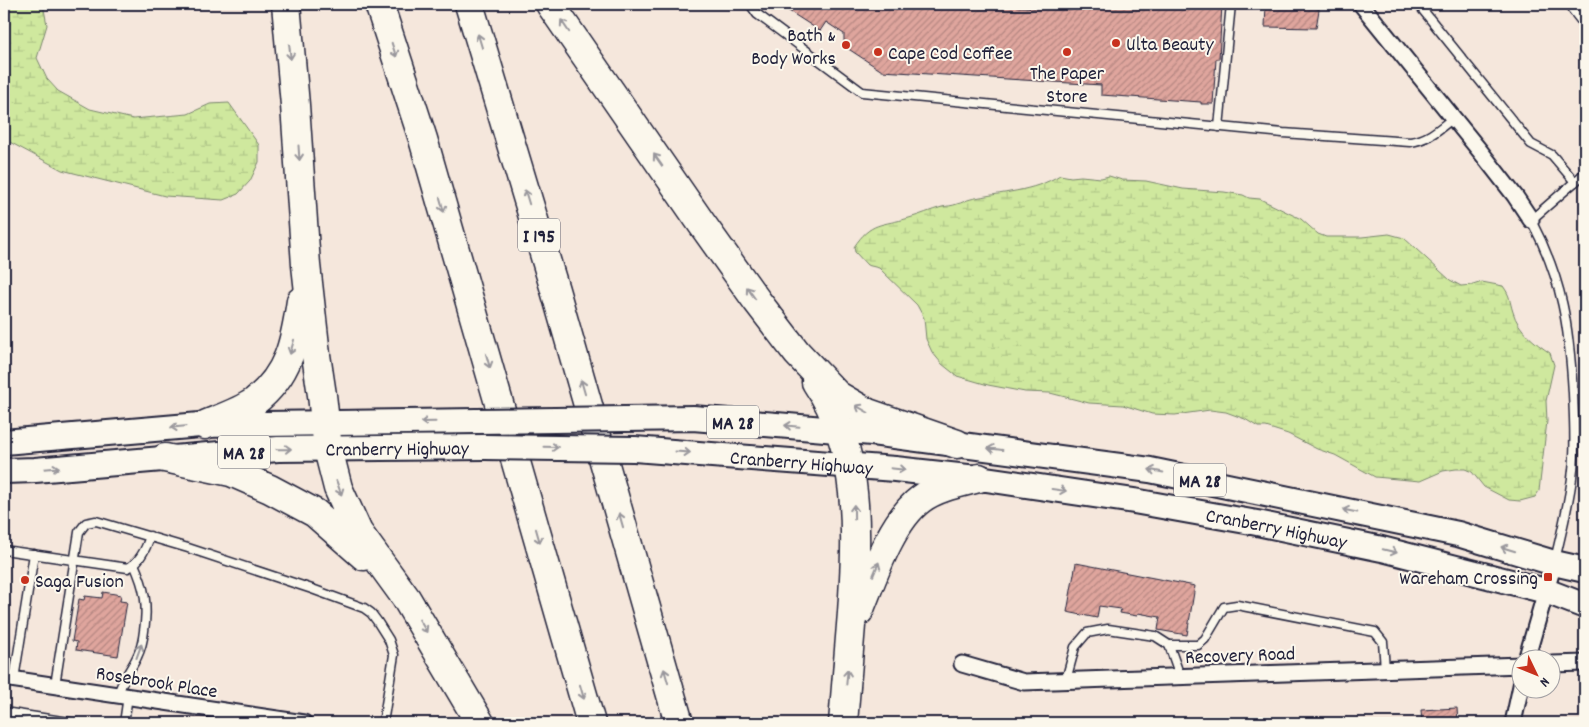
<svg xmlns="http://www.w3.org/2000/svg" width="1589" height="727" font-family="Dekko,sans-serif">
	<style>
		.wetland { fill: url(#wetland-marsh); stroke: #78856c }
		.building { fill: url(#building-hatch); stroke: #22223b }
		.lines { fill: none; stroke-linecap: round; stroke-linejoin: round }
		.lane-casing { stroke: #22223b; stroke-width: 11 }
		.street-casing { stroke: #22223b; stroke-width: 19 }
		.primary-casing { stroke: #22223b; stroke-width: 28 }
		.highway-casing { stroke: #22223b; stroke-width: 31 }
		.lane { stroke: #fbf7ec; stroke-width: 8 }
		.street { stroke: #fbf7ec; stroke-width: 15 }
		.primary { stroke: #fbf7ec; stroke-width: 24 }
		.highway { stroke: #fbf7ec; stroke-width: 28 }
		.primary-bridge-casing { stroke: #22223b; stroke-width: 28; stroke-linecap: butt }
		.primary-bridge { stroke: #fbf7ec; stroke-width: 24 }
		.oneway { stroke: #99979c }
		.poi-dot { fill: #c8321e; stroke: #fbf7ec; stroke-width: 2 }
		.labels { text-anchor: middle; stroke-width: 4; stroke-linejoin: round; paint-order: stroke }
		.shield { fill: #fbf7ec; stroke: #636270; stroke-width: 1 }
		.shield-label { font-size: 19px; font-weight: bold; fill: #22223b }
		.poi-label { font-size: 20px; fill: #22223b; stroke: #fbf7ec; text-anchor: start }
		.street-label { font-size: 20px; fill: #22223b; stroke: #fbf7ec }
	</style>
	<defs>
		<pattern id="wetland-marsh" width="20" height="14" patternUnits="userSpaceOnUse" patternTransform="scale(1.25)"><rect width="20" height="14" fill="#cfe89e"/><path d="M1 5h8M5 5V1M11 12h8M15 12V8" fill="none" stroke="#b1c789"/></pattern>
		<pattern id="building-hatch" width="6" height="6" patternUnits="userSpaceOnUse" patternTransform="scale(1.25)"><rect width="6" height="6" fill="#dfa59d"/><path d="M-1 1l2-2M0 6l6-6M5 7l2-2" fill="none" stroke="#b48681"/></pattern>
	</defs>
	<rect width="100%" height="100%" fill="#f5e7dc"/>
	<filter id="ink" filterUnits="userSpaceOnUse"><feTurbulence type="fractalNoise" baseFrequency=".02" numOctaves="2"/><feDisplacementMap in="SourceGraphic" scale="10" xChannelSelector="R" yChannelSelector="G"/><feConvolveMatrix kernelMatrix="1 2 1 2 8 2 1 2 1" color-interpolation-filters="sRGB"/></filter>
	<g filter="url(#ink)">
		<g class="wetland">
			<path d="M4 4H43L47 25 37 58 47 79 58 91 90 109 133 119 188 114 210 104 229 103 259 145V162L250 181 238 194 223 200 165 196 62 170 4 139Z"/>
			<path d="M1060 175 1071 177 1081 176 1101 178 1109 176 1122 180 1146 181 1183 189 1224 192 1243 195 1249 198 1260 199 1301 219 1318 234 1326 237H1362L1389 234 1404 238 1450 280 1461 286 1473 285 1482 282 1503 286C1511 297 1509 300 1513 312 1518 330 1535 343 1550 353L1554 365 1546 401 1547 421 1539 491 1535 497 1520 501 1509 500 1484 487 1472 472 1465 469H1456L1443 471 1420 481 1375 477 1335 455 1317 449 1288 434 1266 427H1258L1245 419 1226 412 1210 410 1175 415 1152 414 1123 405 1089 403 1050 393 1025 392 988 385 957 376 942 364 932 352 926 339 924 318 917 305 879 268 867 265 855 252 854 247C871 221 882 226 909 218 920 215 931 210 942 207 947 206 952 206 957 204 962 203 966 200 971 199 1001 192 1033 192 1060 175Z"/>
		</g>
		<g class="building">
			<path d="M778 4H976L1072 10 1073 4H1222L1219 59H1216L1213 104H1201V102L1101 95V85L882 71 844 46V34L826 22 820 31Z"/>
			<path d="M1266 4H1315V8L1319 9V10L1316 28 1265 27Z"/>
			<path d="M1076 563 1195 586 1187 635 1158 630 1160 617 1138 613 1137 616 1120 613 1121 609 1099 606 1097 618 1067 612Z"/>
			<path d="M103 592 121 595 120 601 127 602 118 656 76 650 77 642 72 641 79 599 84 600 85 596 102 598Z"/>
			<path d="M1457 708 1458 723H1422L1421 710Z"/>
		</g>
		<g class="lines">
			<defs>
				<g id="lane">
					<path d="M750 4 757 14 862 92 1283 133 1410 142C1428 140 1439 129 1453 118"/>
					<path d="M1418 4 1531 144 1552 155 1575 182"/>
					<path d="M1568 4 1585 26"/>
					<path d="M1219 127 1231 4"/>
					<path d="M4 550 128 568C140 562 146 549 150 536"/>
					<path d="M1555 560C1562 530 1570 500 1573 470 1576 444 1574 418 1573 393 1569 326 1563 281 1531 220L1585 173"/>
					<path d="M1169 645H1198L1205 639 1224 607 1237 605 1375 632 1383 642 1385 669"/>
					<path d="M14 679 34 554"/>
					<path d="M1066 680 1075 647 1087 633 1108 629 1155 636 1169 645 1180 676"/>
					<path d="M55 685 79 532 86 523 96 521 188 548 312 589 364 608 371 613 377 621 389 640 394 655 383 723"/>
					<path d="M118 695C121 681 131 670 137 657 141 649 143 640 144 631 148 605 145 588 134 564"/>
					<path d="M4 712 75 723"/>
					<path d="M124 723 128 696"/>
				</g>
				<g id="street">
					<path d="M1361 4 1480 151 1515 196 1531 220"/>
					<path d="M1526 660 1554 563"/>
					<path d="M962 664 1024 682 1522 665"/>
					<path d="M1552 664 1585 663"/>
					<path d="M4 678 304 723"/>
					<path d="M1513 723 1522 681"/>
				</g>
				<g id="primary">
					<path d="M625 419 693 418 872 433 1150 470 1458 534 1554 563 1585 570"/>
					<path d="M4 442 200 425 477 421"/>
					<path id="s1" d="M634 449 895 469 986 479 1134 501 1257 523 1382 549 1546 591 1585 606"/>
					<path id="s2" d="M4 471 35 470 278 449 485 447"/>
				</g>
				<g id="highway">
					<path d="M286 4 295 105 306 265 316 355 322 395 328 449 338 488 358 532 406 598 480 723"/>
					<path d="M379 4 423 139 591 723"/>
					<path d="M469 4 555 290 679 723"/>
					<path d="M550 4 702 224 757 301 797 353 837 395 868 413 957 444"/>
					<path d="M816 382C862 449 857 536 852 613 849 649 846 686 843 723"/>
					<path d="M205 425C221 418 240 412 254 402 289 375 295 342 301 301"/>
					<path d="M165 458 231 472 270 489 315 513 364 556"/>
					<path d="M859 611C873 577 891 521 921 499 937 487 960 483 979 478"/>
				</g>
			</defs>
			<use href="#lane" class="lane-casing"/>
			<use href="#street" class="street-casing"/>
			<use href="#primary" class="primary-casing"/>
			<use href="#highway" class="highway-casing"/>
			<use href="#lane" class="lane"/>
			<use href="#street" class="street"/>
			<use href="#primary" class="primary"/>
			<use href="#highway" class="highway"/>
			<defs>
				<g id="primary-bridge">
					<path d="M477 421 625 419"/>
					<path d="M485 447 634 449"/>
				</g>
			</defs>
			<use href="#primary-bridge" class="primary-bridge-casing"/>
			<use href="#primary-bridge" class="primary-bridge"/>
		</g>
		<defs><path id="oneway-shaft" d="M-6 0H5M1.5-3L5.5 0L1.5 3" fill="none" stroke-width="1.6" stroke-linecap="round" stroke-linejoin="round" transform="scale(1.25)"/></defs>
		<g class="oneway">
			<use href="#oneway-shaft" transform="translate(565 26) rotate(-124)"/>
			<use href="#oneway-shaft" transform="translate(480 41) rotate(-107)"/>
			<use href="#oneway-shaft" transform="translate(394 50) rotate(72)"/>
			<use href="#oneway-shaft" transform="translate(290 52) rotate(84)"/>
			<use href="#oneway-shaft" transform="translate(299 153) rotate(86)"/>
			<use href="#oneway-shaft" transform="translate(658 160) rotate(-125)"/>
			<use href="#oneway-shaft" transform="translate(527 197) rotate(-107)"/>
			<use href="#oneway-shaft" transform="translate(442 205) rotate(74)"/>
			<use href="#oneway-shaft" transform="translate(751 293) rotate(-125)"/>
			<use href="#oneway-shaft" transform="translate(292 347) rotate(106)"/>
			<use href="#oneway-shaft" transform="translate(488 361) rotate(74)"/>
			<use href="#oneway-shaft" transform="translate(583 387) rotate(-106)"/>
			<use href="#oneway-shaft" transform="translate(862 409) rotate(-150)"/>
			<use href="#oneway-shaft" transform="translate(428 422) rotate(179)"/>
			<use href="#oneway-shaft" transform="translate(792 426) rotate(-175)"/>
			<use href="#oneway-shaft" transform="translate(178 427) rotate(175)"/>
			<use href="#oneway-shaft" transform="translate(551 447) rotate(1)"/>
			<use href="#oneway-shaft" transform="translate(284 449) rotate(-1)"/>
			<use href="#oneway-shaft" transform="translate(995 449) rotate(-173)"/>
			<use href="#oneway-shaft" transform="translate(683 452) rotate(4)"/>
			<use href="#oneway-shaft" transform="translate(52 468) rotate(-5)"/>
			<use href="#oneway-shaft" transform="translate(898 469) rotate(6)"/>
			<use href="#oneway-shaft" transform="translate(1156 471) rotate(-169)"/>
			<use href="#oneway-shaft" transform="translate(339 488) rotate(70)"/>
			<use href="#oneway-shaft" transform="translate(1059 490) rotate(8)"/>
			<use href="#oneway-shaft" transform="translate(1350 511) rotate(-168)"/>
			<use href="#oneway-shaft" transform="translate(854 512) rotate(-91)"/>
			<use href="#oneway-shaft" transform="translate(621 520) rotate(-106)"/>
			<use href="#oneway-shaft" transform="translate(538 536) rotate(74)"/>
			<use href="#oneway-shaft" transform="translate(1508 549) rotate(-163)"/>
			<use href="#oneway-shaft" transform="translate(1390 551) rotate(14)"/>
			<use href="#oneway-shaft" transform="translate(876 569) rotate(-67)"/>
			<use href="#oneway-shaft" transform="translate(423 626) rotate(59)"/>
			<use href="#oneway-shaft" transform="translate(139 651) rotate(-70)"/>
			<use href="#oneway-shaft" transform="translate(666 676) rotate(-106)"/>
			<use href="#oneway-shaft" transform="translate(847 677) rotate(-85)"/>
			<use href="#oneway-shaft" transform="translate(582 692) rotate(74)"/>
		</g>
	</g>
	<g class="poi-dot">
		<circle cx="1116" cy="43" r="5"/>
		<circle cx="846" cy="45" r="5"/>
		<circle cx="878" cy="52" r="5"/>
		<circle cx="1067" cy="52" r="5"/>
		<rect x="1543" y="572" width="10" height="10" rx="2.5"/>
		<circle cx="25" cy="580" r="5"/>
	</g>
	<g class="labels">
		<g class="shield">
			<rect x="518" y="218.5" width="42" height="33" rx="4"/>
			<rect x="707" y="405.5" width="52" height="33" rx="4"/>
			<rect x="218" y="435.5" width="52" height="33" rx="4"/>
			<rect x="1174" y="463.5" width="52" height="33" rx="4"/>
		</g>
		<g class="shield-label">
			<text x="539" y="242">I 195</text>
			<text x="733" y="429">MA 28</text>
			<text x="244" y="459">MA 28</text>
			<text x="1200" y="487">MA 28</text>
		</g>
		<g class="poi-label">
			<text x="836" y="41" text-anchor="end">Bath &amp;<tspan x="836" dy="23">Body Works</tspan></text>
			<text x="1126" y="50">Ulta Beauty</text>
			<text x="888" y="59">Cape Cod Coffee</text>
			<text x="1067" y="79" text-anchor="middle">The Paper<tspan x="1067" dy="23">Store</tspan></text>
			<text x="1538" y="584" text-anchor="end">Wareham Crossing</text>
			<text x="35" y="587">Saga Fusion</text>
		</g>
		<g class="street-label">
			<text dy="7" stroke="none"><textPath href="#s2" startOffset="394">Cranberry Highway</textPath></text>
			<text dy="7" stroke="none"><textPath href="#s1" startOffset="168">Cranberry Highway</textPath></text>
			<text dy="7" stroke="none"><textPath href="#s1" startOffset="648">Cranberry Highway</textPath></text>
			<text transform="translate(1240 654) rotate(-2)" y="7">Recovery Road</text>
			<text transform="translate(157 681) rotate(9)" y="7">Rosebrook Place</text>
		</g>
	</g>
	<rect width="1589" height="727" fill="none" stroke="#fbf7ec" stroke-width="20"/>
	<rect x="10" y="10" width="1569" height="707" fill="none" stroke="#22223b" stroke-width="2" filter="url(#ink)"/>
	<g transform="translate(1536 674) rotate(133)"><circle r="24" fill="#fbf7ec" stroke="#a4a2a5"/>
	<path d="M0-4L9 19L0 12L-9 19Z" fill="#c8321e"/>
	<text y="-8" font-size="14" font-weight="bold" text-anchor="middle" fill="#22223b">N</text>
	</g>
</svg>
